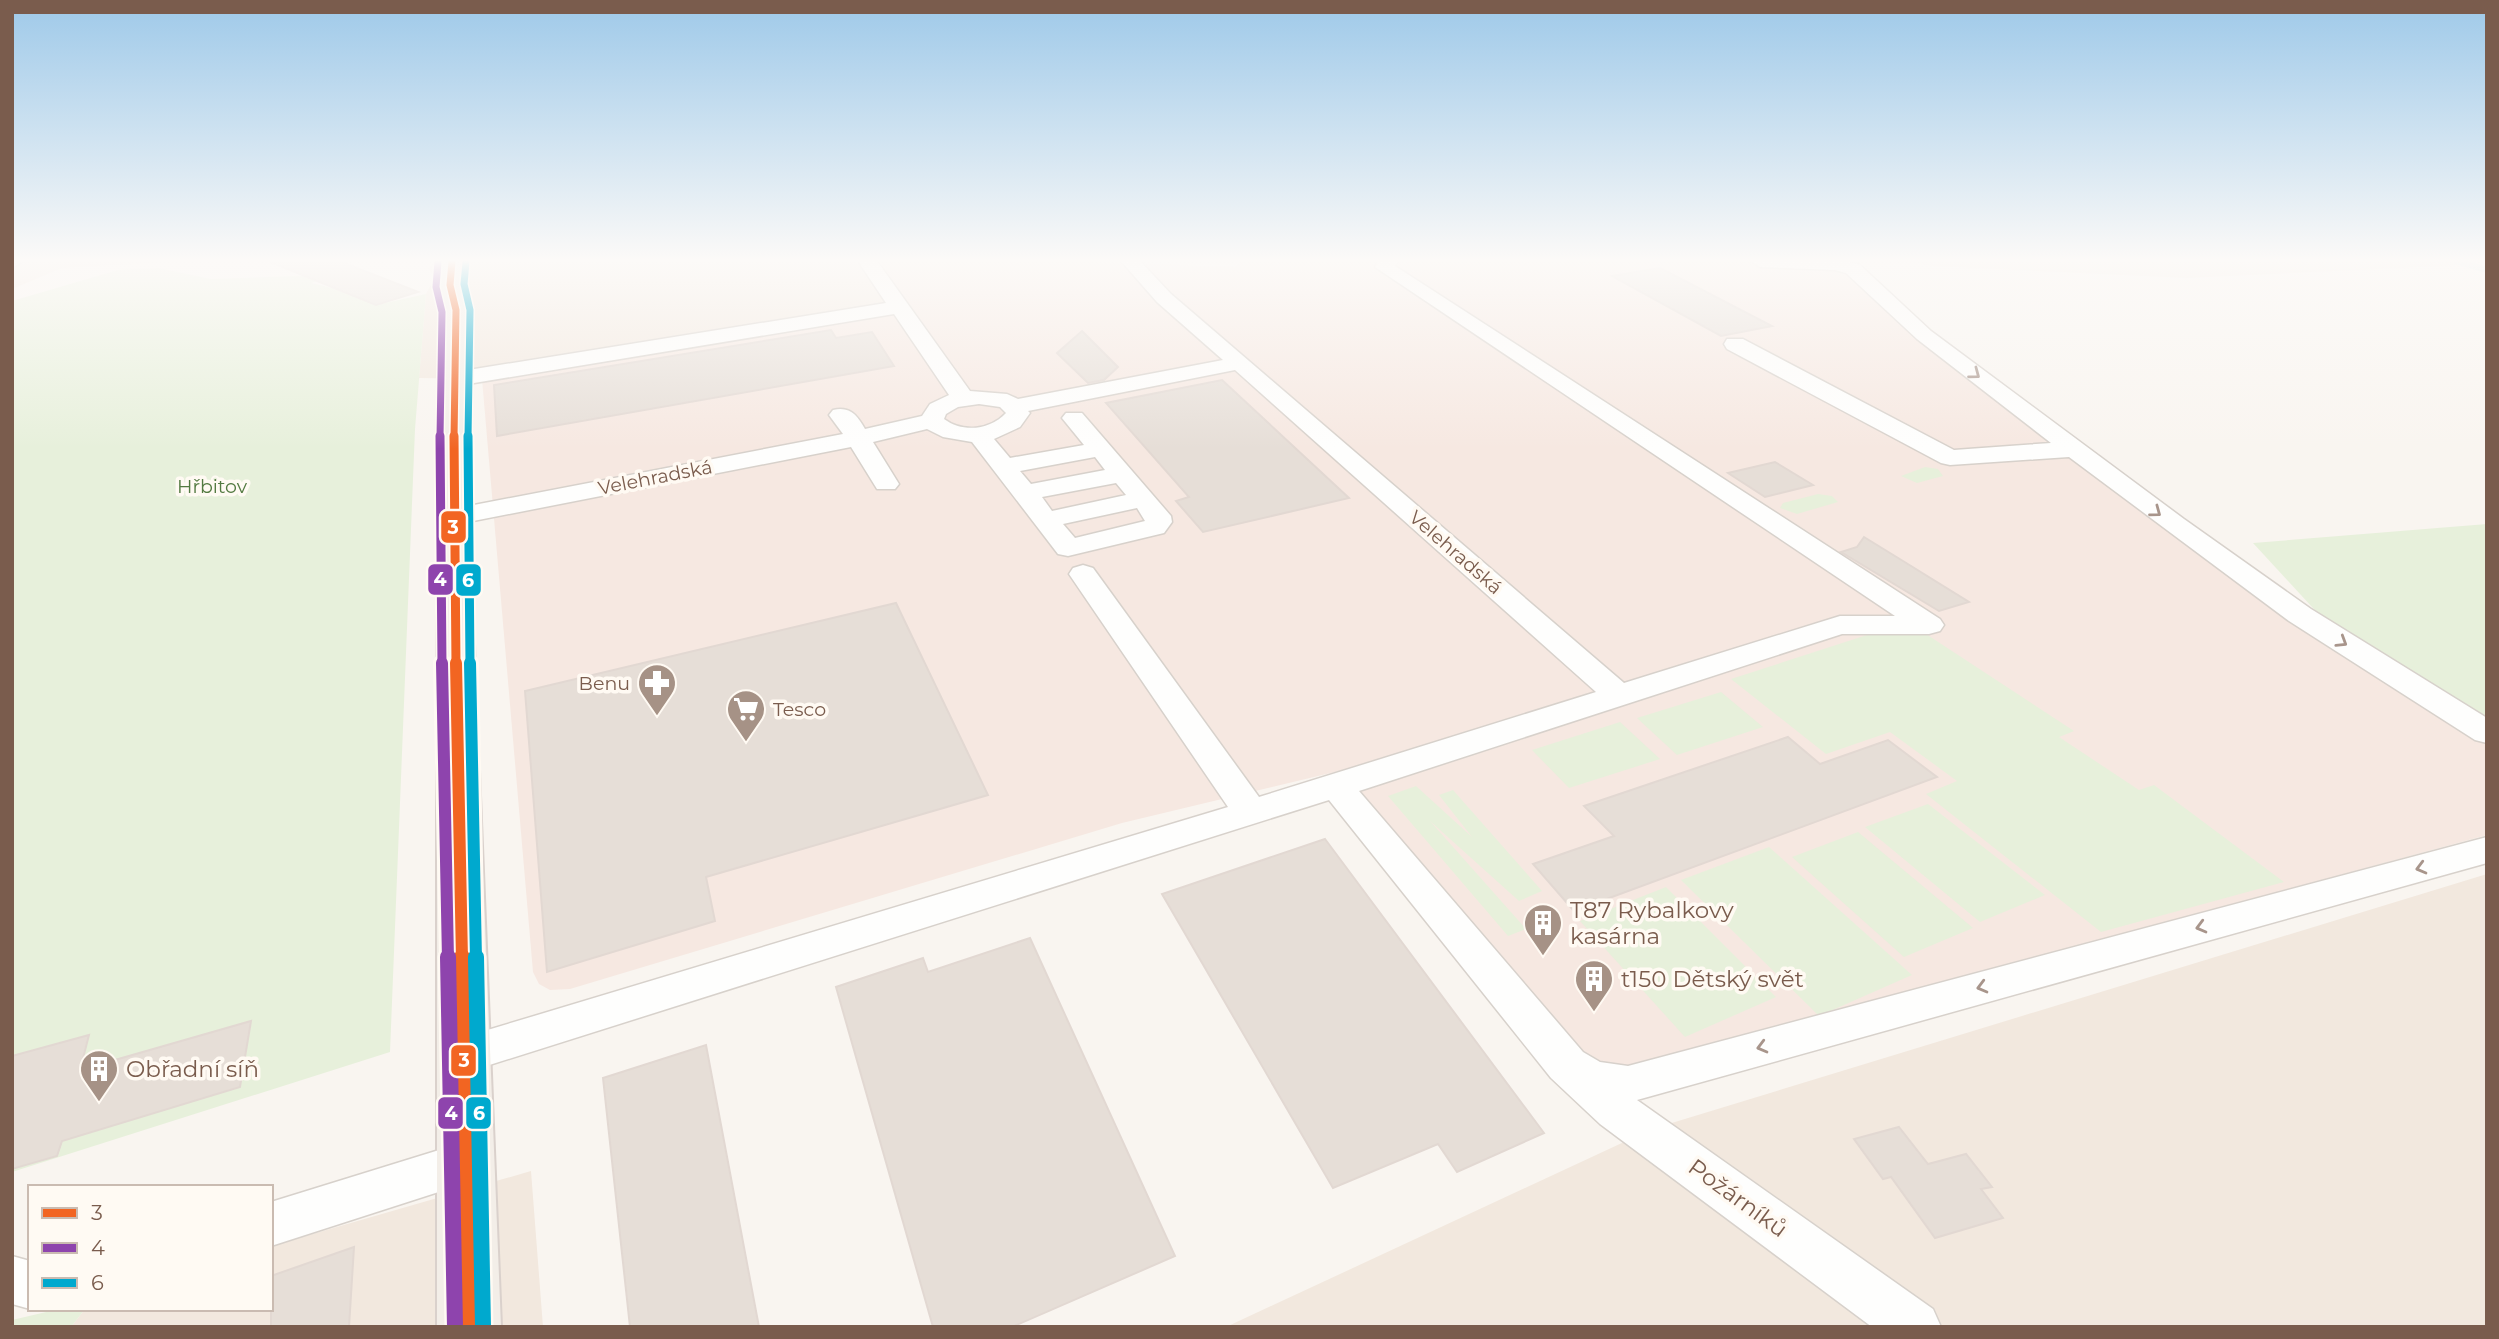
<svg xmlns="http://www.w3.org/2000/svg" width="2499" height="1339" font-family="Montserrat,sans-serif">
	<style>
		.residential { fill: #f2e8de }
		.commercial { fill: #f6e8e1 }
		.green { fill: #e7f0db }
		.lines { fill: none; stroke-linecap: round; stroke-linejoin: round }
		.stream { stroke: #d0e8ea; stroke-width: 6 }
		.building { fill: #e6ded7; stroke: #e2d8d2; stroke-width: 2 }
		.minor-casing { stroke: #d7d1cb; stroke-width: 3 }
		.major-casing { stroke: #dad1cc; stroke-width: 4 }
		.minor { fill: #fefefd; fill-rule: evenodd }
		.major { fill: #f3eee8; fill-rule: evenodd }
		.bus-1-far3-casing { stroke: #fffaf3; stroke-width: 10 }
		.bus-1-far2-casing { stroke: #fffaf3; stroke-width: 13 }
		.bus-1-far1-casing { stroke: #fffaf3; stroke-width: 18 }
		.bus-1-casing { stroke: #fffaf3; stroke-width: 21 }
		.bus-2-far3-casing { stroke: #fffaf3; stroke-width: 10 }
		.bus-2-far2-casing { stroke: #fffaf3; stroke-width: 13 }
		.bus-2-far1-casing { stroke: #fffaf3; stroke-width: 18 }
		.bus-2-casing { stroke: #fffaf3; stroke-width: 21 }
		.bus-3-far3-casing { stroke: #fffaf3; stroke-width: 10 }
		.bus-3-far2-casing { stroke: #fffaf3; stroke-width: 13 }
		.bus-3-far1-casing { stroke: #fffaf3; stroke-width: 18 }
		.bus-3-casing { stroke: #fffaf3; stroke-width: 21 }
		.bus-1-far3 { stroke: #f26522; stroke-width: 7 }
		.bus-1-far2 { stroke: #f26522; stroke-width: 9 }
		.bus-1-far1 { stroke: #f26522; stroke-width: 12 }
		.bus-1 { stroke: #f26522; stroke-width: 16 }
		.bus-2-far3 { stroke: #8e44ad; stroke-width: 7 }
		.bus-2-far2 { stroke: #8e44ad; stroke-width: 9 }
		.bus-2-far1 { stroke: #8e44ad; stroke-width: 12 }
		.bus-2 { stroke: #8e44ad; stroke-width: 16 }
		.bus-3-far3 { stroke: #00a9ce; stroke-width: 7 }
		.bus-3-far2 { stroke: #00a9ce; stroke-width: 9 }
		.bus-3-far1 { stroke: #00a9ce; stroke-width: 12 }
		.bus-3 { stroke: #00a9ce; stroke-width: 16 }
		.oneway { stroke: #a8958b }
		.labels { text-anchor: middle; stroke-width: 7; stroke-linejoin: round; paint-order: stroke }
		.street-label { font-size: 19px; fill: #7a5c4d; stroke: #fffaf3 }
		.park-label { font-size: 19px; fill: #537a41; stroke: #fffaf3 }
		.poi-label { font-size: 19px; fill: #7a5c4d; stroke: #fffaf3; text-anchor: end }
		.near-poi-label { font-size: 23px; fill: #7a5c4d; stroke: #fffaf3; text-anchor: start }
		.near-street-label { font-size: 23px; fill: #7a5c4d; stroke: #fffaf3 }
		.line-badge { stroke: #fffaf3; stroke-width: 2.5 }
		.badge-label { font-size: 19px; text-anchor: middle; font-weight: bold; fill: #fff }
	</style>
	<rect width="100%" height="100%" fill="#f9f5f0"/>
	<g class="residential">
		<path d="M12 261H189L62 268 12 289Z"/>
		<path d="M436 261H881V265L912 309 482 379 419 378 426 294 434 279 429 268Z"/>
		<path d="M1906 261H2449L2463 265 2187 278 1933 266Z"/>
		<path d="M2487 874V1327H1226L1652 1129Z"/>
		<path d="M531 1171 543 1327H71L85 1309H271V1246Z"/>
	</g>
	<path class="commercial" d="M881 261H1065L1236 267 1240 261H1849L1911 319 2487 744V835L1620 1071 1577 1052 1339 771 1122 823 570 989 550 990 539 984 533 972 482 379 911 309 881 265Z"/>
	<g class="green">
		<path d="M158 268 211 279 323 275 357 269 311 283 332 288 373 276 411 288 369 302 376 305 426 294 415 429 390 1052 12 1172V301L118 270Z"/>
		<path d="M1925 467 1938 469 1943 476 1917 483 1901 476Z"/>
		<path d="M1818 494 1832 496 1838 502 1797 514 1780 508 1783 503Z"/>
		<path d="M2487 524V731L2323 619 2253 543Z"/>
		<path d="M1926 634 2074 731 2059 737 2139 790 2154 785 2284 882 2101 932 1926 794 1957 781 1890 732 1826 754 1731 679 1867 635Z"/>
		<path d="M1721 692 1763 727 1677 755 1637 718Z"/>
		<path d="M1620 722 1660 759 1569 788 1532 750Z"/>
		<path d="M1416 786 1472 837 1439 795 1453 790 1542 891 1519 901 1430 821 1526 929 1508 936 1388 796Z"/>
		<path d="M1928 804 2045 895 1980 922 1865 827Z"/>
		<path d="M1858 832 1973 928 1904 957 1792 857Z"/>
		<path d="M1769 847 1912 975 1819 1016 1681 880Z"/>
		<path d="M1666 887 1776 997 1685 1037 1580 921Z"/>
		<path d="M59 1309H85L71 1327H12V1320Z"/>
	</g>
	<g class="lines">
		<path class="stream" d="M2456 261 2487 270"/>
	</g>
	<g class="building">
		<path d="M268 261H339L418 292 376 305Z"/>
		<path d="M1660 268 1772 326 1721 336 1612 276Z"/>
		<path d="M831 330 836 338 872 332 894 366 497 436 494 385Z"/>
		<path d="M1082 331 1118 367 1104 380 1088 383 1057 353Z"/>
		<path d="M1222 380 1349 498 1203 532 1176 501 1189 497 1106 403Z"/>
		<path d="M1775 462 1813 485 1765 497 1728 473Z"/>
		<path d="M1864 537 1903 561 1969 602 1939 611 1841 552 1857 547Z"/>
		<path d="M896 603 988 795 706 877 715 921 547 972 525 691Z"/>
		<path d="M1788 737 1820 764 1888 740 1937 777 1574 911 1533 864 1614 836 1584 806Z"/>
		<path d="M1325 839 1544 1133 1457 1172 1438 1144 1333 1188 1162 894Z"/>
		<path d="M1030 938 1175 1256 1012 1327H933L836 987 923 958 928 972Z"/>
		<path d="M251 1021 240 1087 62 1141 57 1156 12 1169V1056L89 1035 80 1070Z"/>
		<path d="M706 1045 759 1327H630L603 1078Z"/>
		<path d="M1899 1127 1928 1164 1966 1154 1992 1187 1981 1189 2003 1218 1935 1238 1891 1177 1883 1179 1854 1139Z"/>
		<path d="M354 1247 349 1327H271V1276Z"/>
	</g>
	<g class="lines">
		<defs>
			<g id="minor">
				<path d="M12 261H23L12 268Z"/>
				<path d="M858 261H877L970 391 1007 394 1018 399 1223 360 1157 302 1121 261H1140L1171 294 1624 683 1840 616H1895L1375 267 1379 261H1398L1395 266 1940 619 1944 625 1940 631 1929 634H1842L1359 791 1583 1052 1600 1062 1628 1066 2487 837V863L1637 1100 1933 1309 1941 1327H1872L1600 1124 1551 1078 1329 800 461 1074 446 1069 439 1056 446 1043 461 1038 1228 807 1069 574 1073 568 1083 565 1093 568 1259 797 1596 692 1235 370 1028 411 1030 413 1020 427 994 439 1010 458 1084 445 1062 418 1066 413H1082L1171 516 1172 522 1164 533 1068 556 1058 554 972 442 943 437 927 429 873 442 899 484 895 489H877L851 447 453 525 444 523 440 517 444 511 453 509 843 434 829 415 833 410C850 406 857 415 865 429L922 416 930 404 949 395 894 314 456 386 445 379 456 372 886 303ZM979 404 1000 407 1006 413C990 430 963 433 944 419L946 414 958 407ZM1095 457 1105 470 1031 484 1020 471ZM1116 483 1126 495 1052 511 1042 497ZM1137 508 1145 521 1075 538 1063 524Z"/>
				<path d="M1751 261H1846L1860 265 1931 331 2184 519 2311 609 2487 718V743L2475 740 2289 621 2069 457 1950 465 1941 463 1727 349 1724 344 1727 339H1743L1954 450 2051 443 1917 339 1846 273 1835 270 1760 267Z"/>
				<path d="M465 1142 482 1148 488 1163 482 1178 271 1246V1202Z"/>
				<path d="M12 1256 30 1261V1309L12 1304Z"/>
			</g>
			<path id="major" d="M441 261H463L462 285 468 310 469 517 501 1327H437V517L444 310 438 285Z"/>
		</defs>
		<use href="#minor" class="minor-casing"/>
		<use href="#major" class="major-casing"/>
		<use href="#minor" class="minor"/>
		<use href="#major" class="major"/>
		<defs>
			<path id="bus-1-far3" d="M452 261 450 285 456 310 454 438"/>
			<path id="bus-1-far2" d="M454 436 456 665"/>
			<path id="bus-1-far1" d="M456 663 462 959"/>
			<path id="bus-1" d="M462 957 469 1327"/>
			<path id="bus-2-far3" d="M438 261 436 287 442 312 440 438"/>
			<path id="bus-2-far2" d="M440 436 442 665"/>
			<path id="bus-2-far1" d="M442 663 448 959"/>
			<path id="bus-2" d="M448 957 455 1327"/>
			<path id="bus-3-far3" d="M466 262 464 284 470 310 468 438"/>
			<path id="bus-3-far2" d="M468 436 470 665"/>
			<path id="bus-3-far1" d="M470 663 476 959"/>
			<path id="bus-3" d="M476 957 483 1327"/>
		</defs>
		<use href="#bus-1-far3" class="bus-1-far3-casing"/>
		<use href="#bus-1-far2" class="bus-1-far2-casing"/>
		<use href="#bus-1-far1" class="bus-1-far1-casing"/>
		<use href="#bus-1" class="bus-1-casing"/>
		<use href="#bus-2-far3" class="bus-2-far3-casing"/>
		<use href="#bus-2-far2" class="bus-2-far2-casing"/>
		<use href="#bus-2-far1" class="bus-2-far1-casing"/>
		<use href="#bus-2" class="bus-2-casing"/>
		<use href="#bus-3-far3" class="bus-3-far3-casing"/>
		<use href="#bus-3-far2" class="bus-3-far2-casing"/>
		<use href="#bus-3-far1" class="bus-3-far1-casing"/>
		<use href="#bus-3" class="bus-3-casing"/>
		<use href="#bus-1-far3" class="bus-1-far3"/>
		<use href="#bus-1-far2" class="bus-1-far2"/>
		<use href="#bus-1-far1" class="bus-1-far1"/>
		<use href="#bus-1" class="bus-1"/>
		<use href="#bus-2-far3" class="bus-2-far3"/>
		<use href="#bus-2-far2" class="bus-2-far2"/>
		<use href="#bus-2-far1" class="bus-2-far1"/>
		<use href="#bus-2" class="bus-2"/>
		<use href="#bus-3-far3" class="bus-3-far3"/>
		<use href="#bus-3-far2" class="bus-3-far2"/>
		<use href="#bus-3-far1" class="bus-3-far1"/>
		<use href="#bus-3" class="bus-3"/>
	</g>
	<defs><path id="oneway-chevron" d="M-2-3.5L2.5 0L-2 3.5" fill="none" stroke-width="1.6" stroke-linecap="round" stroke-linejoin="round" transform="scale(1.75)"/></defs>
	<g class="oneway">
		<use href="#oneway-chevron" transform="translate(1975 374) rotate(37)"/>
		<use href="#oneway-chevron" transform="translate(2156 512) rotate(37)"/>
		<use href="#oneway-chevron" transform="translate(2342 642) rotate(32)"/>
		<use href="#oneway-chevron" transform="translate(2421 868) rotate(165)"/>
		<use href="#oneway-chevron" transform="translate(2201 927) rotate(165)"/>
		<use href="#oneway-chevron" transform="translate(1982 987) rotate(165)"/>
		<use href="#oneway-chevron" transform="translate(1762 1047) rotate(165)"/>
	</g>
	<linearGradient id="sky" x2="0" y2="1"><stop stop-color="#9ec9e9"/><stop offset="0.58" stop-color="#fcfaf8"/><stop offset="1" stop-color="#fcfaf8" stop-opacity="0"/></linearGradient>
	<rect width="2499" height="449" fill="url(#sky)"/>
	<defs>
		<symbol id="pharmacy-pin" viewBox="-11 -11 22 30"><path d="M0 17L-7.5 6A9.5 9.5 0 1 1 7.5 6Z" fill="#a69286" stroke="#fffaf3"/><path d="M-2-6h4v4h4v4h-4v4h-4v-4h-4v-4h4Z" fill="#fff"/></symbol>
		<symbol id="supermarket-pin" viewBox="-11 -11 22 30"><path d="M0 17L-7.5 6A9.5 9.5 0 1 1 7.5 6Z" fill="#a69286" stroke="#fffaf3"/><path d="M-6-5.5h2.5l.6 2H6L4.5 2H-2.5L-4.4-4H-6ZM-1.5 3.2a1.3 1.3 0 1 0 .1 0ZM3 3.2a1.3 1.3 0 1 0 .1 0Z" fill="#fff"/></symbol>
		<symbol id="building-pin" viewBox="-11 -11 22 30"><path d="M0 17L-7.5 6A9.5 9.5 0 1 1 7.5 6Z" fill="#a69286" stroke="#fffaf3"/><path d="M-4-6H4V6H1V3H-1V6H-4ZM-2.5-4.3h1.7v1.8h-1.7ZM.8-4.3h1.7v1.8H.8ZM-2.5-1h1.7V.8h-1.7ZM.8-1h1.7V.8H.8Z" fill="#fff"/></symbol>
	</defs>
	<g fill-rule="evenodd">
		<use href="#pharmacy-pin" x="635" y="661" width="44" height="60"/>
		<use href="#supermarket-pin" x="724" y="687" width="44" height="60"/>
		<use href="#building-pin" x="1521" y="901" width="44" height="60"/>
		<use href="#building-pin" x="1572" y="957" width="44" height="60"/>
		<use href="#building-pin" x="77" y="1047" width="44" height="60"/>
	</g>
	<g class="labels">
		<g class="street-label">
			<text transform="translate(655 477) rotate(-11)" y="7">Velehradská</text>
			<text transform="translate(1456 552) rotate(41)" y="7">Velehradská</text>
		</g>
		<g class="park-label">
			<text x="212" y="493">Hřbitov</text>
		</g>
		<g class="poi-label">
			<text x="630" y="690">Benu</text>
			<text x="773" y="716" text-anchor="start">Tesco</text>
		</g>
		<g class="near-poi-label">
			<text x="1570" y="918">T87 Rybalkovy<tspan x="1570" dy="26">kasárna</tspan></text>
			<text x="1621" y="987">t150 Dětský svět</text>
			<text x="126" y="1077">Obřadní síň</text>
		</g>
		<g class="near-street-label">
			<text transform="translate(1738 1198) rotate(36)" y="8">Požárníků</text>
		</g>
	</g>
	<g class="line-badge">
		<rect x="440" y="510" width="27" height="34" rx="7" fill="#f26522"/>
		<rect x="427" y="563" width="27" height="33" rx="7" fill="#8e44ad"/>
		<rect x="455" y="563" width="27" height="34" rx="7" fill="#00a9ce"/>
		<rect x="450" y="1044" width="27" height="33" rx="7" fill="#f26522"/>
		<rect x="437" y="1096" width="27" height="34" rx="7" fill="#8e44ad"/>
		<rect x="465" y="1096" width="27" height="34" rx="7" fill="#00a9ce"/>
	</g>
	<g class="badge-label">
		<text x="453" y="534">3</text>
		<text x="440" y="586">4</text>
		<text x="468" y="587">6</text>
		<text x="464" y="1067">3</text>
		<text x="451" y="1120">4</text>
		<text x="479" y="1120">6</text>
	</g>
	<rect width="2499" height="1339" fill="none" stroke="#7a5c4d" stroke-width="28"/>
	<rect x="28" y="1185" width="245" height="126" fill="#fffaf3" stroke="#cabbb1" stroke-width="2"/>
	<rect x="42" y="1208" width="35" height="10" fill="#f26522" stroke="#cabbb1" stroke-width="2"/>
	<text x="91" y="1220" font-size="21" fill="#7a5c4d">3</text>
	<rect x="42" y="1243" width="35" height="10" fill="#8e44ad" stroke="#cabbb1" stroke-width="2"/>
	<text x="91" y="1255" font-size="21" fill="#7a5c4d">4</text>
	<rect x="42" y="1278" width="35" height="10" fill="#00a9ce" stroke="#cabbb1" stroke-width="2"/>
	<text x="91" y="1290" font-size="21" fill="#7a5c4d">6</text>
</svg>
